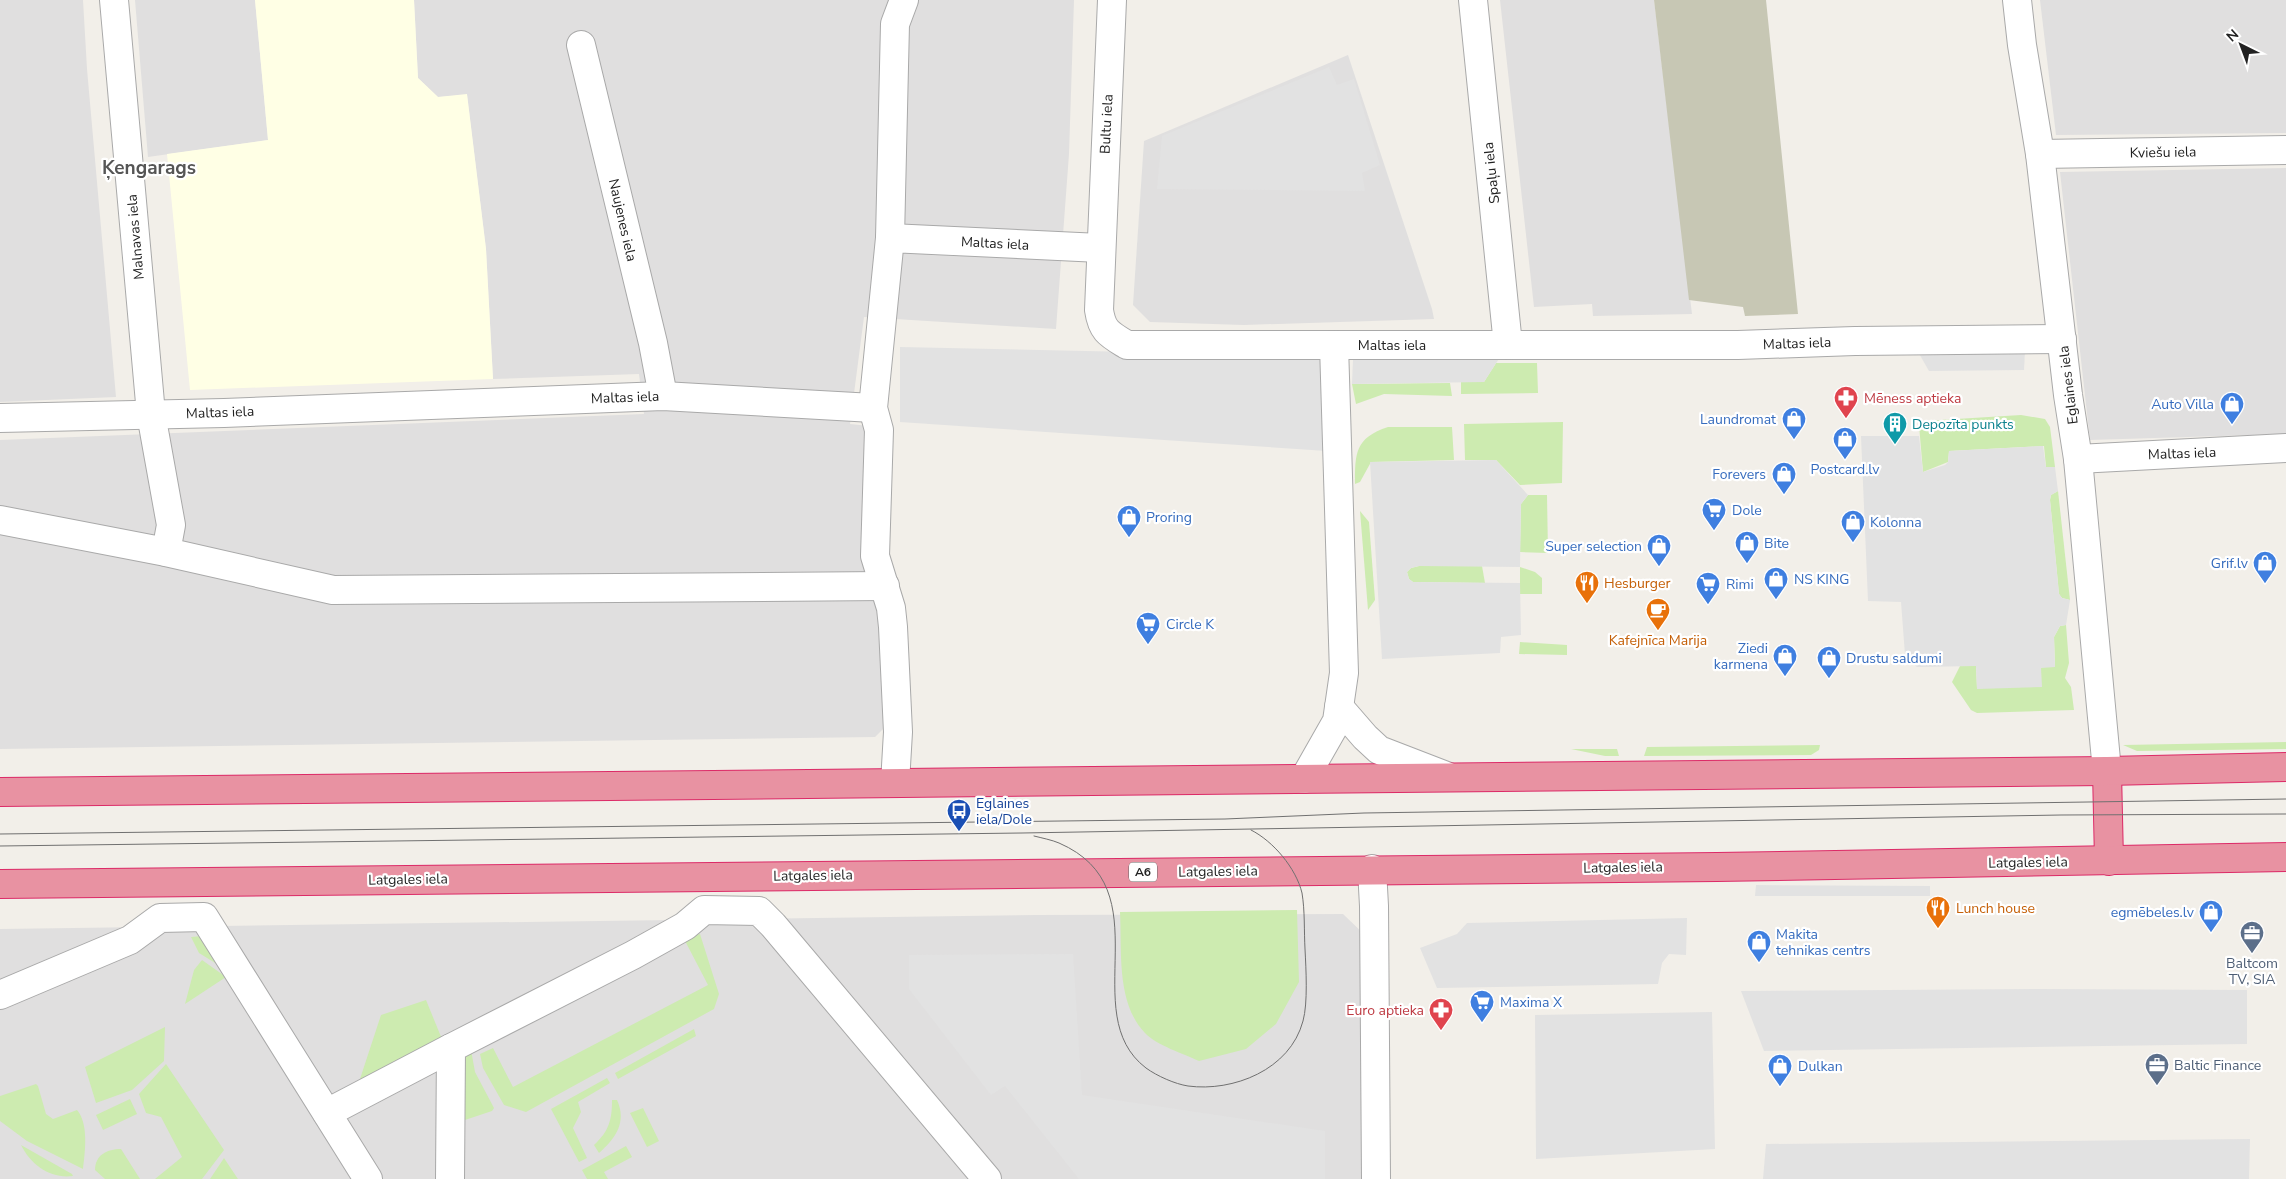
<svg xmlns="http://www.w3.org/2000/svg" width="2286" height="1179" font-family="'Nunito Sans',sans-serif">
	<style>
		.residential { fill: #e0dfdf }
		.education { fill: #ffffe5 }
		.construction { fill: #c7c7b4 }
		.grass { fill: #cdebb0 }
		.parking { fill: #e2e2e2 }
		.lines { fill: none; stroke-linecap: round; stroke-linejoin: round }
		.minor-casing { stroke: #a9a9a9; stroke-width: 30 }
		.highway-casing { stroke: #dc2a67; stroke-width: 30 }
		.minor { stroke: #fff; stroke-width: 28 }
		.highway { stroke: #e892a2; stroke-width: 28 }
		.tram { stroke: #707070; stroke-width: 1 }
		.labels { text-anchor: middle; stroke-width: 4.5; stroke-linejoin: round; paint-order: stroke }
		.shield { fill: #fff; stroke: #646464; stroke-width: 1 }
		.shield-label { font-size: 12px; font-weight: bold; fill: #222 }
		.street-label { font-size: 14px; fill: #222; stroke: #fff }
		.health-label { font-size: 14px; fill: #be3a42; stroke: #fff; text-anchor: start }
		.shop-label { font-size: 14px; fill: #366cbe; stroke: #fff; text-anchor: start }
		.culture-label { font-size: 14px; fill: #0d838f; stroke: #fff; text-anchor: start }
		.food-label { font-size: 14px; fill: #c56008; stroke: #fff; text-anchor: start }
		.transit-label { font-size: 14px; fill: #164399; stroke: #fff; text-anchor: start }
		.service-label { font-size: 14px; fill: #4e5e75; stroke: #fff }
		.district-label { font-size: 19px; font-weight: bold; fill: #555; stroke: #fff }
	</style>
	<rect width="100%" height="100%" fill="#f2efe9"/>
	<g class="residential">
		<path d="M0 0H83L87 69 116 397 0 402Z"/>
		<path d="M135 0H255L268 140 148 157Z"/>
		<path d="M414 0H1074L1069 154 1056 329 864 317 850 424 869 426 888 446 890 722 875 737 0 749V440L644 414 639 374 493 379 486 249 467 95 438 97 418 78Z"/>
		<path d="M1500 0H1654L1692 314 1593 316 1592 304 1534 307Z"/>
		<path d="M2040 0H2286V133L2056 135Z"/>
		<path d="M1348 55 1432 309 1434 319 1244 325 1150 322 1133 305 1144 141Z"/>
		<path d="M2286 168V434L2090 440 2060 172Z"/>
		<path d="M1343 914 1367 937V1179H0V929L1036 915Z"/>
	</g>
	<path class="education" d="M255 0H414L418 78 438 97 467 94 486 249 493 379 190 390 167 154 268 140Z"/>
	<path class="construction" d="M1654 0H1766L1798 314 1745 316 1743 307 1689 300Z"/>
	<g class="grass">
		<path d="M1496 363H1537L1538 393 1461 394V382H1484Z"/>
		<path d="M1450 383 1452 396 1384 394 1356 404 1352 384Z"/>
		<path d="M2021 415 2045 419 2050 427 2055 467H2046L2044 446 1949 451 1948 462 1923 472 1919 425 1924 421Z"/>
		<path d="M1563 422 1562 483 1520 485 1496 460H1465L1464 424Z"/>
		<path d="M1388 427H1452L1454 460 1371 462 1360 482 1355 484C1355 453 1355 438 1388 427Z"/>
		<path d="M2058 491 2070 600 2062 598 2059 594 2050 500 2051 495Z"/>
		<path d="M1528 495H1547L1548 553 1520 552 1521 504Z"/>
		<path d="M1360 511 1369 522 1375 600 1368 610Z"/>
		<path d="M1419 566H1482L1485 583 1413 582 1409 579 1407 572 1411 568Z"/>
		<path d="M1520 567 1535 572 1542 578V594H1520Z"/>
		<path d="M2066 625 2069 663 2065 678 2071 687 2074 710 1977 713 1971 710 1952 682 1960 666H1976L1977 688 2041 667 2055 666 2054 637 2060 626Z"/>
		<path d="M1520 642 1567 645V655L1519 654Z"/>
		<path d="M2286 742V749L2137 751 2123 745Z"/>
		<path d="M1820 745 1819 750 1811 755 1644 756 1647 747Z"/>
		<path d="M1571 749H1617L1619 756H1605Z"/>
		<path d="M1297 910 1299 982 1276 1024 1246 1049 1199 1061C1184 1054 1156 1045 1145 1033 1116 1003 1122 951 1120 912Z"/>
		<path d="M700 934 719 994 714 1009 526 1112 504 1105 483 1068 480 1054 493 1048 513 1087 708 985 683 937Z"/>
		<path d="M202 936 220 966 199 953 191 937Z"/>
		<path d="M202 960 226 977 185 1004 194 970Z"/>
		<path d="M426 1000 444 1044 358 1085 381 1015Z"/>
		<path d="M165 1027 164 1061 132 1090 96 1103 85 1067Z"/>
		<path d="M694 1029 696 1036 618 1079 615 1073Z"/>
		<path d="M471 1050 475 1072 494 1108 492 1111 459 1122 462 1059Z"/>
		<path d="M166 1064 224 1150 202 1179H155L182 1157 161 1117 146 1113 139 1094Z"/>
		<path d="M607 1078 610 1083 578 1102 581 1112 573 1128 587 1158 579 1162 551 1109Z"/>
		<path d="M36 1084 38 1086 46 1114 53 1119 77 1110C89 1124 85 1152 83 1169L27 1141 0 1121V1096Z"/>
		<path d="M130 1099 137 1114 103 1130 96 1115Z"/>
		<path d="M612 1100H617C627 1122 616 1138 599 1153L594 1145C609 1131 612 1120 612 1100Z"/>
		<path d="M643 1108 659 1141 647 1147 630 1113Z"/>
		<path d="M21 1145 72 1174 73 1176C50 1179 31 1165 21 1145Z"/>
		<path d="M626 1146 632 1157 604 1172 608 1179H587L582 1170Z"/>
		<path d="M121 1149 140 1179H105L95 1170C95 1155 107 1149 121 1149Z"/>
		<path d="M224 1158 238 1179H210Z"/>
	</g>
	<g class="parking">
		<path d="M1329 67 1337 85 1354 79 1380 165 1362 173 1365 191 1157 189 1162 136Z"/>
		<path d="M900 347 1325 356 1326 451 900 422Z"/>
		<path d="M1917 350 2025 351 2024 370 1929 371Z"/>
		<path d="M1502 354 1484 382 1352 384 1353 359Z"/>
		<path d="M1861 436H1919L1923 472 1945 465 1948 462 1949 451 2043 446 2046 467H2055L2058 491 2051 495 2050 500 2059 594 2062 598 2070 600 2066 625 2060 626 2054 637 2055 667 2041 668 2042 687 1977 689 1976 666 1917 667 1907 660 1905 655 1901 602 1868 601Z"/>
		<path d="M1496 460 1528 495 1521 504 1520 567 1419 566 1411 568 1407 572 1409 579 1413 582 1520 583 1521 635 1501 637 1500 653 1382 659 1370 462Z"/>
		<path d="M1756 885 1930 886V896H1755Z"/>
		<path d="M1687 918 1686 955 1669 954 1662 963 1658 984 1437 988 1420 948 1457 934 1467 923Z"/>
		<path d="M1073 954 1082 1095 1325 1131V1179H1079L1005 1086 991 1095 909 989V955Z"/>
		<path d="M2040 989 2247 990V1044L1764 1051 1741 991Z"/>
		<path d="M1712 1012 1715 1149 1536 1159 1535 1015Z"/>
		<path d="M2250 1139 2249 1179H1763L1766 1144Z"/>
	</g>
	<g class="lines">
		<defs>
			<g id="minor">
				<path d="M114 0 151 414 171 525 166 552"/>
				<path d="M1112 0 1099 310C1102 331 1109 334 1127 345H1738L1855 341 2062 339"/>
				<path d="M1473 0 1508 345"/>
				<path d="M2017 0 2022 45 2040 154 2068 395 2078 459 2107 771"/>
				<path d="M581 45 653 343 663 396"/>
				<path d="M2040 154 2286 150"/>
				<path d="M890 238 895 24 904 0"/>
				<path d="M0 418 224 413 663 396 873 408"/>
				<path d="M2078 459 2286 448"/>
				<path d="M0 520 166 552 333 590 885 586"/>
				<path d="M1339 707 1365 737 1379 750 1449 777"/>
				<path d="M1304 779 1337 721 1344 673 1334 345"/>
				<path d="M895 783 898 732 893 627 891 608 875 556 879 430 873 408 890 238 1100 248"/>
				<path d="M1372 869 1374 906 1376 1179"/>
				<path d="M0 995 130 940 160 918 204 917 368 1179"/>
				<path d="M327 1113 451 1048"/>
				<path d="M450 1179 451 1048 633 955 685 926 704 910 759 911 773 925 987 1179"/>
			</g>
			<g id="highway">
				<path d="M2107 771 2109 861"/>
				<path d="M0 792 2107 771 2286 767"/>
				<path d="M0 884 1717 867 2286 857"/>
			</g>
		</defs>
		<use href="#minor" class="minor-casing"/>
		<use href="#highway" class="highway-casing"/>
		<use href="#minor" class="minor"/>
		<use href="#highway" class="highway"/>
		<g class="tram">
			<path d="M0 834 1225 819 1364 813 2286 799"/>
			<path d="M1034 836C1042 838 1052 840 1059 843 1165 889 1074 1013 1146 1068 1157 1076 1175 1084 1188 1086 1233 1092 1290 1070 1303 1021 1308 1003 1306 969 1305 949 1304 931 1305 911 1302 893 1296 868 1273 841 1251 830"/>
			<path d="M0 846 1022 833 2061 815 2286 814"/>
		</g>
	</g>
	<defs>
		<symbol id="pharmacy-pin" viewBox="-11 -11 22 30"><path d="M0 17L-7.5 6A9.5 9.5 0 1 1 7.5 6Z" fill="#e0444e" stroke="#fff"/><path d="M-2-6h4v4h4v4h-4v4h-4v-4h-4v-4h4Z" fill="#fff"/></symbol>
		<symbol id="shop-pin" viewBox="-11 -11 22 30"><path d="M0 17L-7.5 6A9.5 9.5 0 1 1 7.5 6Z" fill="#3f7fe0" stroke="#fff"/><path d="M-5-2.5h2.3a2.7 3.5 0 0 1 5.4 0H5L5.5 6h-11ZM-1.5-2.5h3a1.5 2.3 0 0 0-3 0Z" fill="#fff"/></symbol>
		<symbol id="building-pin" viewBox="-11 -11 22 30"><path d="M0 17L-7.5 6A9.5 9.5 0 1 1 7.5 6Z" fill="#0f9aa8" stroke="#fff"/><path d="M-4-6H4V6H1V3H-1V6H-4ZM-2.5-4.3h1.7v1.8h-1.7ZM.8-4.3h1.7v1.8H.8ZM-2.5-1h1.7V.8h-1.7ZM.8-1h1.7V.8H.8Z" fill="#fff"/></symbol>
		<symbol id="supermarket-pin" viewBox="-11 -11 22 30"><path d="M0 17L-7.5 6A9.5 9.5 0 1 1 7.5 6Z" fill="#3f7fe0" stroke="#fff"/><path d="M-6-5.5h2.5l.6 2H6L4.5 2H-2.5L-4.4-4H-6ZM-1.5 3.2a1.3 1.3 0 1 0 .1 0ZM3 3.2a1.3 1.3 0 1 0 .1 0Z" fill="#fff"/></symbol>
		<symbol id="restaurant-pin" viewBox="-11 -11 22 30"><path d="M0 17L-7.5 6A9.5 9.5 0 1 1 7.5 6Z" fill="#e8710a" stroke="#fff"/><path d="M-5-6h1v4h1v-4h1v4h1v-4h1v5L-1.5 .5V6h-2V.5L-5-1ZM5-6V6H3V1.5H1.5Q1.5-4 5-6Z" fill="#fff"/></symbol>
		<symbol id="cafe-pin" viewBox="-11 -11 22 30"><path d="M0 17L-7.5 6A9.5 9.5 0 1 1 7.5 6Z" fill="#e8710a" stroke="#fff"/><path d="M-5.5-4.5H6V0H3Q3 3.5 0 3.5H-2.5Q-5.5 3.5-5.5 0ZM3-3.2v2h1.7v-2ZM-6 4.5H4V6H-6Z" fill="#fff"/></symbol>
		<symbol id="bus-pin" viewBox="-11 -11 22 30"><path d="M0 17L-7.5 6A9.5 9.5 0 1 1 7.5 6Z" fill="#1a4fb4" stroke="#fff"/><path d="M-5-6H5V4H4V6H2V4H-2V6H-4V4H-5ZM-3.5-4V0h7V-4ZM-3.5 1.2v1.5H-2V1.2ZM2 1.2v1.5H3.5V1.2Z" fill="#fff"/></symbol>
		<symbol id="office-pin" viewBox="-11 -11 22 30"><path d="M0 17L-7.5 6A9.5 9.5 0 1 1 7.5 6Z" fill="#5c6f8a" stroke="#fff"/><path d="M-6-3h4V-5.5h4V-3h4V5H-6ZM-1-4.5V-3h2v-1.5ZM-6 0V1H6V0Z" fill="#fff"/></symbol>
	</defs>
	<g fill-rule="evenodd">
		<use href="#pharmacy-pin" x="1832" y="384" width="28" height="38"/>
		<use href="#shop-pin" x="2218" y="390" width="28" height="38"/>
		<use href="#shop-pin" x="1780" y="405" width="28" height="38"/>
		<use href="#building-pin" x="1881" y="410" width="28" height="38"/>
		<use href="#shop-pin" x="1831" y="425" width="28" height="38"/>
		<use href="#shop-pin" x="1770" y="460" width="28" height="38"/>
		<use href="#supermarket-pin" x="1700" y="496" width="28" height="38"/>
		<use href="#shop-pin" x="1115" y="503" width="28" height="38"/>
		<use href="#shop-pin" x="1839" y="508" width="28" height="38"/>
		<use href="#shop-pin" x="1733" y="529" width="28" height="38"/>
		<use href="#shop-pin" x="1645" y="532" width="28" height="38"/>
		<use href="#shop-pin" x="2251" y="549" width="28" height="38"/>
		<use href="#shop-pin" x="1762" y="565" width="28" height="38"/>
		<use href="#restaurant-pin" x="1573" y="569" width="28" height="38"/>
		<use href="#supermarket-pin" x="1694" y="570" width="28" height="38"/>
		<use href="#cafe-pin" x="1644" y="596" width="28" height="38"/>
		<use href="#supermarket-pin" x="1134" y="610" width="28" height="38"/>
		<use href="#shop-pin" x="1771" y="642" width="28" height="38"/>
		<use href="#shop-pin" x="1815" y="644" width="28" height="38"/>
		<use href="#bus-pin" x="945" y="797" width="28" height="38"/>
		<use href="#restaurant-pin" x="1924" y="894" width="28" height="38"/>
		<use href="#shop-pin" x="2197" y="898" width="28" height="38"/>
		<use href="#office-pin" x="2238" y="919" width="28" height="38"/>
		<use href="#shop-pin" x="1745" y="928" width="28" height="38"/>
		<use href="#supermarket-pin" x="1468" y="988" width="28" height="38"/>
		<use href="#pharmacy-pin" x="1427" y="996" width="28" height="38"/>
		<use href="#office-pin" x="2143" y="1051" width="28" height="38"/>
		<use href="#shop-pin" x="1766" y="1052" width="28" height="38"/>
	</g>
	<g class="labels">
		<rect class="shield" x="1129" y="862.5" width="28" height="19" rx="4"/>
		<g class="shield-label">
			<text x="1143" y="876">A6</text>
		</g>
		<g class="street-label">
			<text transform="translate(1106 124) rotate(-87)" y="5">Bultu iela</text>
			<text transform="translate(2163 152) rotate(-1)" y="5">Kviešu iela</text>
			<text transform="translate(1491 173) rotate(-96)" y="5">Spaļu iela</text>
			<text transform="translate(623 220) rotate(77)" y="5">Naujenes iela</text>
			<text transform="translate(135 237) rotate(-95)" y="5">Malnavas iela</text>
			<text transform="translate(995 243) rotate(3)" y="5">Maltas iela</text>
			<text transform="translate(1797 343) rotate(-2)" y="5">Maltas iela</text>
			<text x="1392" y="350">Maltas iela</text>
			<text transform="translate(2068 385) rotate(-97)" y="5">Eglaines iela</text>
			<text transform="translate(625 397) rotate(-2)" y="5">Maltas iela</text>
			<text transform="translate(220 412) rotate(-2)" y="5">Maltas iela</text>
			<text transform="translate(2182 453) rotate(-2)" y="5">Maltas iela</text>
			<text transform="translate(2028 862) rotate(-1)" y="5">Latgales iela</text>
			<text transform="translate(1623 867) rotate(-1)" y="5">Latgales iela</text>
			<text transform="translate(1218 871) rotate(-1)" y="5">Latgales iela</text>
			<text transform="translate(813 875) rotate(-1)" y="5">Latgales iela</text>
			<text transform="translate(408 879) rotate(-1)" y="5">Latgales iela</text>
		</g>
		<g class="health-label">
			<text x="1864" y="403">Mēness aptieka</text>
			<text x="1424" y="1015" text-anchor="end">Euro aptieka</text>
		</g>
		<g class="shop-label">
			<text x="2214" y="409" text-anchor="end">Auto Villa</text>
			<text x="1776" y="424" text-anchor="end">Laundromat</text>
			<text x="1845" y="474" text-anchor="middle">Postcard.lv</text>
			<text x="1766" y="479" text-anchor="end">Forevers</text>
			<text x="1732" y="515">Dole</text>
			<text x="1146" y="522">Proring</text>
			<text x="1870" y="527">Kolonna</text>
			<text x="1764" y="548">Bite</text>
			<text x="1642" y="551" text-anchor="end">Super selection</text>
			<text x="2248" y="568" text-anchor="end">Grif.lv</text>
			<text x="1794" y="584">NS KING</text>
			<text x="1726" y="589">Rimi</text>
			<text x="1166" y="629">Circle K</text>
			<text x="1768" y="653" text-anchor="end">Ziedi<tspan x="1768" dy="16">karmena</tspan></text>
			<text x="1846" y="663">Drustu saldumi</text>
			<text x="2194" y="917" text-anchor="end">egmēbeles.lv</text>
			<text x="1776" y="939">Makita<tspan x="1776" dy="16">tehnikas centrs</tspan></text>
			<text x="1500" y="1007">Maxima X</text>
			<text x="1798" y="1071">Dulkan</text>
		</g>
		<g class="culture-label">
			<text x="1912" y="429">Depozīta punkts</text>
		</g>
		<g class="food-label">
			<text x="1604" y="588">Hesburger</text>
			<text x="1658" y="645" text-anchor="middle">Kafejnīca Marija</text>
			<text x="1956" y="913">Lunch house</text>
		</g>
		<g class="transit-label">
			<text x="976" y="808">Eglaines<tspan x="976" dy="16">iela/Dole</tspan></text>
		</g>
		<g class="service-label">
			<text x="2252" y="968">Baltcom<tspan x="2252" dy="16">TV, SIA</tspan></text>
			<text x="2174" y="1070" text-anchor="start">Baltic Finance</text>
		</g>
		<g class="district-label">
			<text x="149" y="174">Ķengarags</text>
		</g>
	</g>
	<g transform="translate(2241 45) rotate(318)" stroke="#ffffff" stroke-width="4" paint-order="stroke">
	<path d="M0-4L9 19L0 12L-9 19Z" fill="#222222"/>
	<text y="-8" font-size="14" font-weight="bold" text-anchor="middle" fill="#222222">N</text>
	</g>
</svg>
